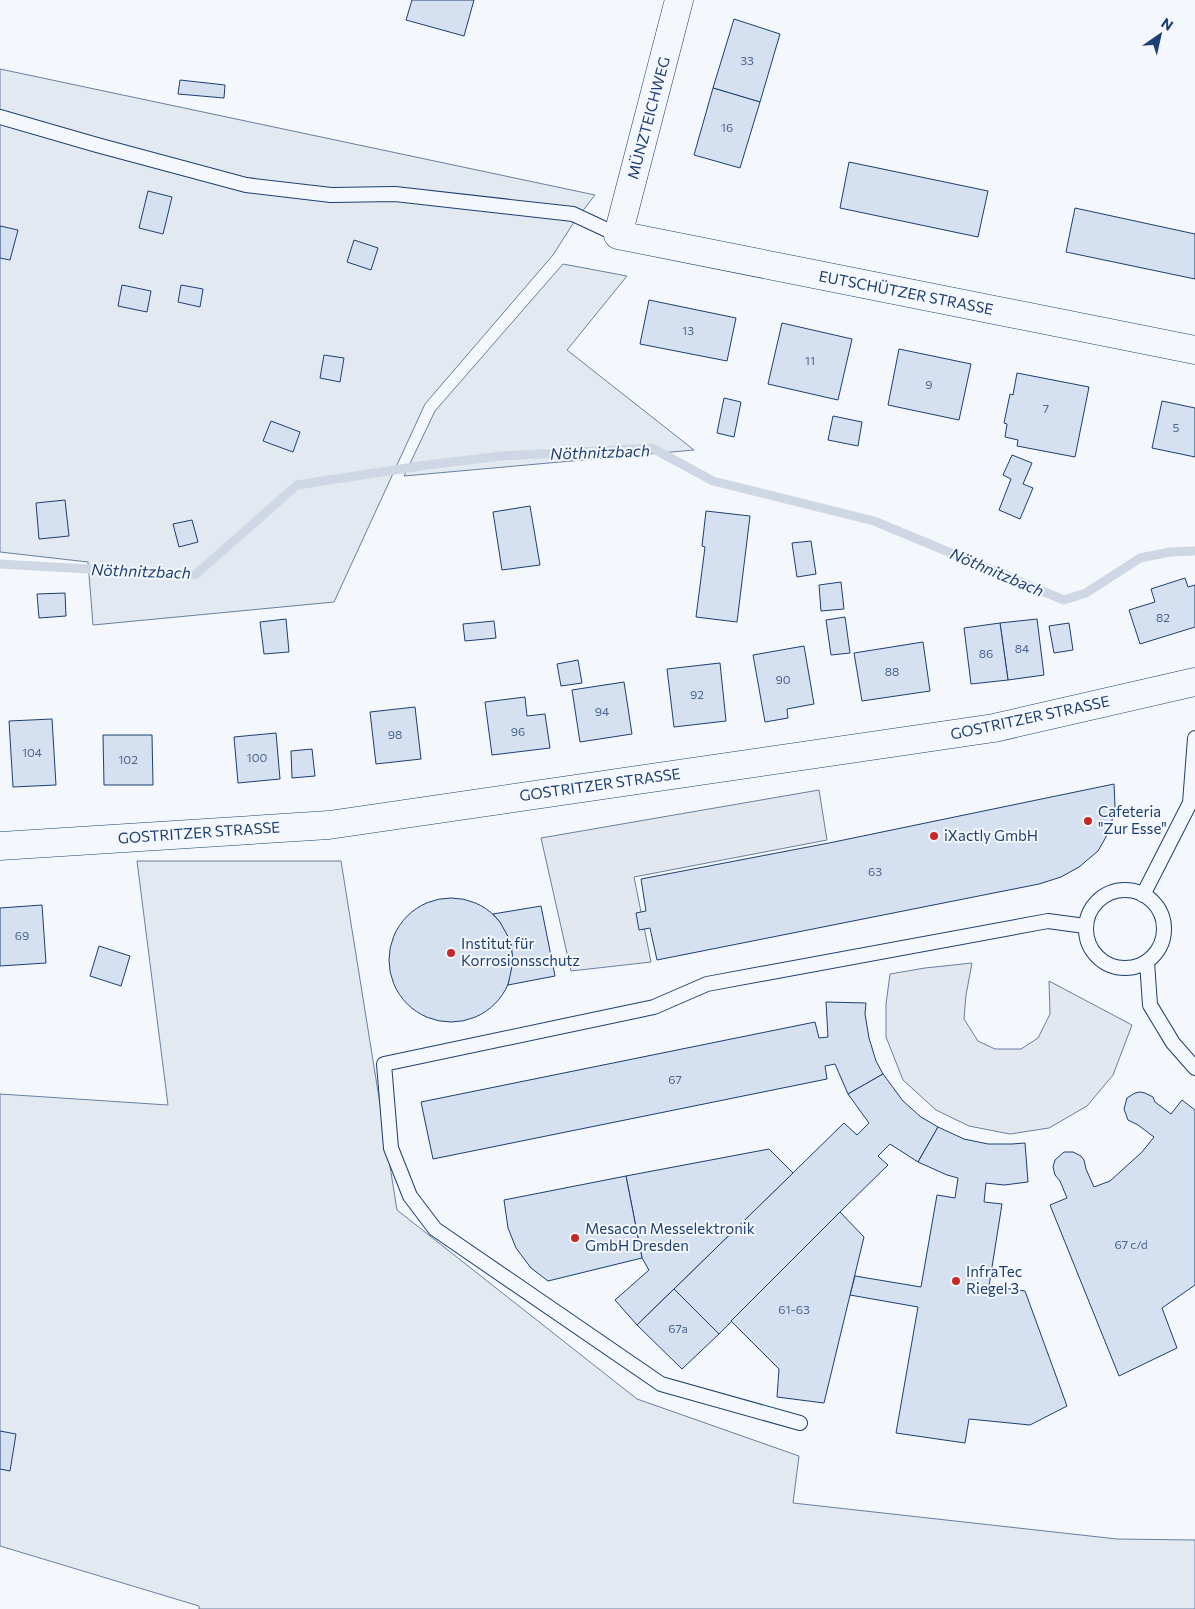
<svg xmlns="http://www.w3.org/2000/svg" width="1195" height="1609" font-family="Commissioner,sans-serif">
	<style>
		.green { fill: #e3e9f0; stroke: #687fa3 }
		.parking { fill: #e3e8f0; stroke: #687fa3 }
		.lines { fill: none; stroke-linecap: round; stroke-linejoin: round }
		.stream { stroke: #cfd7e4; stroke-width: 9 }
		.building { fill: #d5e0f0; stroke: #1d3f73 }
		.lane-casing { stroke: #1d3f73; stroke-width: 16 }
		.street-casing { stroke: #1d3f73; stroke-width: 29 }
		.lane { stroke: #f4f7fb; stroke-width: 14 }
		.street { stroke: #f4f7fb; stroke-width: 28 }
		.poi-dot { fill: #c62828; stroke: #f4f7fb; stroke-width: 2 }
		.labels { text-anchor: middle; stroke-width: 4; stroke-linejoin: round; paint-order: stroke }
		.number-label { font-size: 12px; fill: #4b6792 }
		.street-label { font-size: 15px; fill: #1d3f73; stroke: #f4f7fb }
		.poi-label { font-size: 15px; fill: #1d3f73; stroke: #f4f7fb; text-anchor: start }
		.water-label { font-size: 16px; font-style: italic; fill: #1d3f73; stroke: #f4f7fb }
	</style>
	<rect width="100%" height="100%" fill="#f4f7fb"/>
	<g class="green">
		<path d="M0 69 595 195 574 222 553 255 425 404 334 602 93 625 88 562 0 552Z"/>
		<path d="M563 264 627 276 567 350 694 450 404 476 435 411Z"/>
		<path d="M137 861H341L397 1210 637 1399 799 1456 793 1503 1117 1539 1195 1540V1609H199V1606L0 1546V1094L168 1105Z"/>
	</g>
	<g class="parking">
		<path d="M819 790 827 840 634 877 651 962 571 971 541 838Z"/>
		<path d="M972 963 966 995 964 1019 978 1041 995 1049H1021L1038 1038 1050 1014 1049 981 1132 1025 1113 1075 1087 1106 1049 1128 1010 1134 969 1126 936 1110 903 1080 886 1037V1004L890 974 925 968Z"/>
	</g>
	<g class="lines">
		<path class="stream" d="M0 564 195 575 297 485 427 465 502 456 652 448 713 481 874 521 1064 600 1086 593 1140 558 1170 552 1195 551"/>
	</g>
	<g class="building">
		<path d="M412 0H474L464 36 406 20Z"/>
		<path d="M734 19 780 34 760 102 713 88Z"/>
		<path d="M180 80 225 85 224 98 178 94Z"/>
		<path d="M713 88 760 102 740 168 694 155Z"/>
		<path d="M849 162 988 191 978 237 840 208Z"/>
		<path d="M148 191 172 197 163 234 139 228Z"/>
		<path d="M1075 208 1195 234V279L1066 252Z"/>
		<path d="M0 226 18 230 10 260 0 258Z"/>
		<path d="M354 240 378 248 371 270 347 262Z"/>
		<path d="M122 285 151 291 147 312 118 306Z"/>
		<path d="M181 285 203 289 200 307 178 302Z"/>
		<path d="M649 300 736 318 727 361 640 344Z"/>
		<path d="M782 323 852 339 838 400 768 384Z"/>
		<path d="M899 349 971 364 959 420 888 405Z"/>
		<path d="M324 355 344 358 340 382 320 378Z"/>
		<path d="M1017 373 1089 387 1075 457 1017 446 1018 440 1005 437 1007 424 1004 423 1010 394 1013 395Z"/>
		<path d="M724 398 741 402 734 437 717 433Z"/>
		<path d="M1162 401 1195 408V457L1152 448Z"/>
		<path d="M833 416 862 422 858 446 828 440Z"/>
		<path d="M271 421 300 432 293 452 263 441Z"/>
		<path d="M1012 455 1032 463 1023 484 1033 488 1020 519 999 510 1011 479 1003 475Z"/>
		<path d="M65 500 69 536 39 539 36 503Z"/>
		<path d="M530 506 540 565 502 570 493 512Z"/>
		<path d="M706 511 750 516 737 622 696 617 705 547 702 546Z"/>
		<path d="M192 520 198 542 179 547 173 524Z"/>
		<path d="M811 541 816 574 797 577 792 543Z"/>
		<path d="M1185 578 1188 587 1195 585V627L1140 644 1129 610 1155 602 1151 589Z"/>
		<path d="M841 582 844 609 821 611 819 585Z"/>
		<path d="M65 593 66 616 39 618 37 594Z"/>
		<path d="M845 617 850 653 831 655 826 620Z"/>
		<path d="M286 619 289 652 264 654 260 622Z"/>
		<path d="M1037 619 1044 675 1008 680 1000 623Z"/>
		<path d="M494 621 496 638 465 641 463 624Z"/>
		<path d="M1000 623 1008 680 971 684 964 628Z"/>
		<path d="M1069 623 1073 650 1054 653 1049 626Z"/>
		<path d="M923 642 930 691 862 701 854 653Z"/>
		<path d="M804 646 814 704 787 709 788 718 765 722 753 655Z"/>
		<path d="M578 660 582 683 561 686 557 664Z"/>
		<path d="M720 663 726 721 674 727 667 669Z"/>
		<path d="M624 682 632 734 580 742 572 690Z"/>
		<path d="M525 697 527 716 545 714 550 748 492 755 485 702Z"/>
		<path d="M415 707 421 759 376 764 370 712Z"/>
		<path d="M52 719 56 785 13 787 9 721Z"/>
		<path d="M276 733 280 779 238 783 234 737Z"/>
		<path d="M103 735H152L153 785H104Z"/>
		<path d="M312 749 315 776 292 778 291 751Z"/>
		<path d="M1114 784 1115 806 1110 830 1098 851 1079 867 1061 877 1039 884 657 960 650 928 639 930 636 913 646 911 641 879 829 843Z"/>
		<circle cx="451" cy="960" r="62"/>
		<path d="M42 905 46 963 0 966V908Z"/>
		<path d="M541 906 555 976 508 985 513 962 511 942 500 922 493 914Z"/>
		<path d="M99 946 130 956 121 986 90 976Z"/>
		<path d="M826 1002 866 1003 865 1014 869 1038 876 1061 883 1074 848 1094 835 1064 825 1066 827 1079 433 1159 421 1102 815 1022 819 1038 828 1037Z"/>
		<path d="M883 1074 903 1101 921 1117 938 1127 918 1162 890 1144 878 1156 888 1165 840 1212 719 1334 674 1289 844 1123 857 1135 869 1123 848 1094Z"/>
		<path d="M1140 1092 1145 1093 1153 1097 1155 1102 1171 1114 1182 1100 1195 1110V1285L1162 1308 1177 1348 1119 1376 1050 1205 1067 1198 1060 1181 1055 1175 1053 1167 1055 1160 1064 1152H1073L1081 1156 1084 1160 1086 1169 1094 1187 1110 1181 1142 1152 1154 1137 1138 1125 1128 1120 1124 1109 1127 1098 1135 1093Z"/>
		<path d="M938 1127 964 1139 988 1144H1012L1025 1143 1028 1182 1004 1185 986 1183 984 1202 1002 1204 989 1286 1025 1291 1067 1406 1030 1425 969 1419 965 1443 896 1433 918 1307 850 1295 855 1276 921 1287 937 1195 955 1198 958 1178 947 1175 918 1162Z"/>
		<path d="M769 1149 793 1173 637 1325 615 1300 649 1270 642 1258 626 1176Z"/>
		<path d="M626 1176 642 1258 548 1281 531 1268 516 1248 508 1228 504 1200Z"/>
		<path d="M840 1212 864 1237 824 1403 777 1397 779 1369 731 1321Z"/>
		<path d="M674 1289 719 1334 682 1369 637 1325Z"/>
		<path d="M0 1431 16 1434 10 1471 0 1469Z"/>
	</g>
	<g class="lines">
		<defs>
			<g id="lane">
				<path d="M0 117 97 145 246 185 331 195 395 194 573 214 618 235"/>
				<circle cx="1125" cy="929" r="39"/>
				<path d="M1143 895 1190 803 1195 738"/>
				<path d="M1147 962 1150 1005 1173 1043 1195 1068"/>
				<path d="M800 1423 661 1384 435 1229 410 1196 391 1148 384 1064 654 1007 707 984 1048 921 1085 926"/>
			</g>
			<g id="street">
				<path d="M679 0 618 235 1195 350"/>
				<path d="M0 846 329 825 994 728 1195 682"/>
			</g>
		</defs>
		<use href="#lane" class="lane-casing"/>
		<use href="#street" class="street-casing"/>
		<use href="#lane" class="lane"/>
		<use href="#street" class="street"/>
	</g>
	<g class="poi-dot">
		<circle cx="1088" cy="821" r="5"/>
		<circle cx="934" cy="836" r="5"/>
		<circle cx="451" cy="953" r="5"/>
		<circle cx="575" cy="1238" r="5"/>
		<circle cx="956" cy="1281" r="5"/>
	</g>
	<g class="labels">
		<g class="number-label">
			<text x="747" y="65">33</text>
			<text x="727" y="132">16</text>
			<text x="688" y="335">13</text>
			<text x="810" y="365">11</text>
			<text x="929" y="389">9</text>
			<text x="1046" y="413">7</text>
			<text x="1176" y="432">5</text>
			<text x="1163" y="622">82</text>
			<text x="1022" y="653">84</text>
			<text x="986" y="658">86</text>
			<text x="892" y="676">88</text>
			<text x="783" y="684">90</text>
			<text x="697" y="699">92</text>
			<text x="602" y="716">94</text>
			<text x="518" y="736">96</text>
			<text x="395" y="739">98</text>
			<text x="32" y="757">104</text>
			<text x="257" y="762">100</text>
			<text x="128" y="764">102</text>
			<text x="875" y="876">63</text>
			<text x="22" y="940">69</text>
			<text x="675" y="1084">67</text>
			<text x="1131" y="1249">67 c/d</text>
			<text x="794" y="1314">61-63</text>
			<text x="678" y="1333">67a</text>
		</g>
		<g class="street-label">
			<text transform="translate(649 118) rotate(-75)" y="5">MÜNZTEICHWEG</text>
			<text transform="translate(906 293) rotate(11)" y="5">EUTSCHÜTZER STRASSE</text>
			<text transform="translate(1030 718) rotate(-12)" y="5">GOSTRITZER STRASSE</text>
			<text transform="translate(600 785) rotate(-8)" y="5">GOSTRITZER STRASSE</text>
			<text transform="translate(199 833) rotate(-4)" y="5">GOSTRITZER STRASSE</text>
		</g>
		<g class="poi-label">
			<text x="1098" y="817">Cafeteria<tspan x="1098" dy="17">"Zur Esse"</tspan></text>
			<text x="944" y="841">iXactly GmbH</text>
			<text x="461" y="949">Institut für<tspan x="461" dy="17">Korrosionsschutz</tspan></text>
			<text x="585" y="1234">Mesacon Messelektronik<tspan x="585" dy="17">GmbH Dresden</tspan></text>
			<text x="966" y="1277">InfraTec<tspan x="966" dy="17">Riegel 3</tspan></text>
		</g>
		<g class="water-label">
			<text transform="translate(600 452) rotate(-2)" y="6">Nöthnitzbach</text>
			<text transform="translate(141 571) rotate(2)" y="6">Nöthnitzbach</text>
			<text transform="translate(997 572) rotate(23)" y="6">Nöthnitzbach</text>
		</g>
	</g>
	<g transform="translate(1160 35) rotate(34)" stroke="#f4f7fb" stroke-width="4" paint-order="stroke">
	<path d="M0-4L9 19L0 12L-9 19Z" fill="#1d3f73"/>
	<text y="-8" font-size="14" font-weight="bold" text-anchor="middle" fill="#1d3f73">N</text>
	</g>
</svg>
